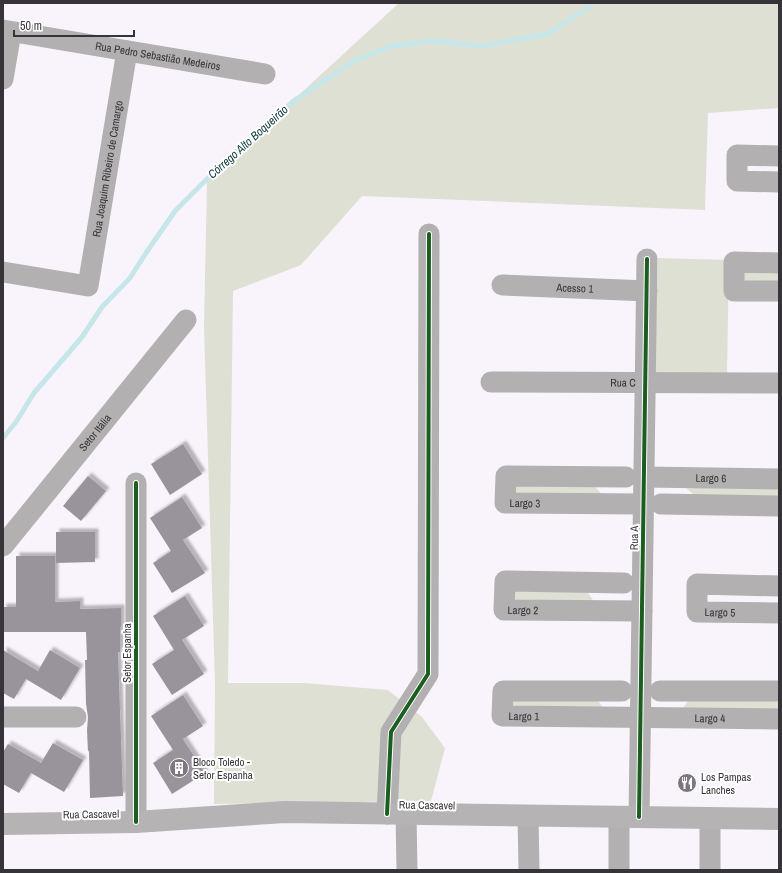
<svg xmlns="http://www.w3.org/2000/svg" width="782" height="873" font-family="'Archivo Narrow',sans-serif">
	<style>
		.green { fill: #dfe0d4 }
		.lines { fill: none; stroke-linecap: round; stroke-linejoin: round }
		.stream { stroke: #c7e6ea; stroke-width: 5 }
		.building { fill: #99949c; filter: url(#shadow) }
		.minor { stroke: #b2b0b0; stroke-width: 21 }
		.major { stroke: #b6b3b5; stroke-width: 22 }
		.cycleway-casing { stroke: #fff; stroke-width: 6 }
		.cycleway { stroke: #1b5e20; stroke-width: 4 }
		.labels { text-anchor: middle; stroke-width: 4; stroke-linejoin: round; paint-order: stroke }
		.street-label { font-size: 11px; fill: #373439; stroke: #fff }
		.poi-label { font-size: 11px; fill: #373439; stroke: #fff; text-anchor: start }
		.water-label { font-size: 12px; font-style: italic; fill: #103c3f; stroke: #fff }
	</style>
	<defs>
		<filter id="shadow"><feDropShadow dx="3.5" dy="-3.5" stdDeviation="1" flood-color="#0004"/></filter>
	</defs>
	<rect width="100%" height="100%" fill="#f9f4fb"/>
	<g class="green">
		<path d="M399 3H779V108L708 113 705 210 362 196 301 265 233 291 228 683H304L388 690 422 717 445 748 431 801 214 804 215 684 204 327 207 179Z"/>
		<path d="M658 258 729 260 727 374 655 372Z"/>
		<rect x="740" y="268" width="39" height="18"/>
		<path d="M510 480 590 481 606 499 510 498Z"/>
		<path d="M681 483 779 484V501L699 500Z"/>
		<path d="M511 588H585L596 605 510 604Z"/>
		<path d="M692 696 779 697V713L680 712Z"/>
		<path d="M596 698 604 709 512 710V699Z"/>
	</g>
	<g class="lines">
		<path class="stream" d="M3 438 16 422 34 393 82 337 102 307 130 278 146 253 175 211 207 179 268 123 295 100 354 61 388 47 432 41 481 46 547 34 586 9 592 3"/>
	</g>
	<g class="building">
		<path d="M183 444 202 474 170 495 151 464Z"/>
		<path d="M88 476 106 491 81 521 63 506Z"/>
		<path d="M182 497 202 528 183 540 205 573 172 593 153 563 171 551 150 518Z"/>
		<path d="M56 532H95V562L56 563Z"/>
		<path d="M16 556H55V602L80 601V609L121 608V627H120V652H118L123 796 90 798 89 750 88 752 87 730 88 717 86 704 85 660H87L86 632H3V607H16Z"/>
		<path d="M185 596 204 626 182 640 204 674 172 695 152 664 174 650 153 616Z"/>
		<path d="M3 650 38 671 50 650 80 668 61 700 26 679 14 699 3 693Z"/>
		<path d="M183 695 203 726 183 739 205 773 172 794 153 763 173 750 151 716Z"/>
		<path d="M53 743 83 760 64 792 31 773 19 793 3 784V752L8 744 41 763Z"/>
	</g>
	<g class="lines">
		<g class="minor">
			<path id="s1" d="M3 30 265 74"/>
			<path d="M3 79 11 32"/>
			<path d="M779 156 737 155V181L779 182"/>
			<path d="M779 263 734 262V291H779"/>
			<path id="s2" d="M3 272 88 286 127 51"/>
			<path id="s3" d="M502 285 647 291"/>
			<path id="s4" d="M491 382 779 383"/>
			<path id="s5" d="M626 477 506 476 505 503 644 504"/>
			<path id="s6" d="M644 477 779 479"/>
			<path d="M136 483V822"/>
			<path d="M661 504 779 506"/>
			<path id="s7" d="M3 546 186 320"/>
			<path id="s8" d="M624 583 505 581 504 610 642 611"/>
			<path id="s9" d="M779 586 697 584V612L779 613"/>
			<path id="s10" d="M622 691H503L502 716 779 719"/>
			<path d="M660 691H779"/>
			<path d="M3 717H76"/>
			<path d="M387 814 391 732 428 674 429 234"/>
			<path d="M406 814 407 870"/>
			<path d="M528 816 529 870"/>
			<path d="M619 817V870"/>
			<path d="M639 817 647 259"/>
			<path d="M710 870V818"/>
		</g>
		<path class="major" d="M3 824 136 822 285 812 779 819"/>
		<defs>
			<g id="cycleway">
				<path d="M136 483V822"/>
				<path d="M387 814 391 732 428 674 429 234"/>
				<path d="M639 817 647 259"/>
			</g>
		</defs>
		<use href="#cycleway" class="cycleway-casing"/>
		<use href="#cycleway" class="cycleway"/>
	</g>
	<defs>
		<symbol id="building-disc" viewBox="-11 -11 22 22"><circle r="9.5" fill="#7b777d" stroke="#fff"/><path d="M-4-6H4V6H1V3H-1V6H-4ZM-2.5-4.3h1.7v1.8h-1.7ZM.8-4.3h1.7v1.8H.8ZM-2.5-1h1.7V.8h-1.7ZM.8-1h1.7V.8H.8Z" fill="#fff"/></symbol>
		<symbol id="restaurant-disc" viewBox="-11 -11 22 22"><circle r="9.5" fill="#7b777d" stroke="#fff"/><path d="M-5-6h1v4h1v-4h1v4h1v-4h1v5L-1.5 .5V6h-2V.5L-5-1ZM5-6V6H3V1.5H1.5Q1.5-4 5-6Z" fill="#fff"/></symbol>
	</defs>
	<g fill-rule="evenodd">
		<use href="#building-disc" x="168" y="757" width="22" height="22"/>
		<use href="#restaurant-disc" x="676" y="772" width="22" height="22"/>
	</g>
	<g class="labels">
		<g class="street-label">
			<text dy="4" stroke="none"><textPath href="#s1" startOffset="157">Rua Pedro Sebastião Medeiros</textPath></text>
			<text dy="4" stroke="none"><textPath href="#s2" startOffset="205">Rua Joaquim Ribeiro de Camargo</textPath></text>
			<text dy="4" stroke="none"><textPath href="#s3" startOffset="73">Acesso 1</textPath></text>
			<text dy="4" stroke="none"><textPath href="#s4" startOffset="132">Rua C</textPath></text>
			<text dy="4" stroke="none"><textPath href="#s7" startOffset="146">Setor Itália</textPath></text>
			<text dy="4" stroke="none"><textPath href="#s6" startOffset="67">Largo 6</textPath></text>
			<text dy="4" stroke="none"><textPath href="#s5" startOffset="167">Largo 3</textPath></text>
			<text transform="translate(634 538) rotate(-89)" y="4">Rua A</text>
			<text dy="4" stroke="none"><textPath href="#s8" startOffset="167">Largo 2</textPath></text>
			<text dy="4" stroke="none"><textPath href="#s9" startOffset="133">Largo 5</textPath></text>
			<text transform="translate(127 653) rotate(-90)" y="4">Setor Espanha</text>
			<text dy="4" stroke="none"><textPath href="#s10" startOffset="166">Largo 1</textPath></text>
			<text dy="4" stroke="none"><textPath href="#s10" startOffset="352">Largo 4</textPath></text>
			<text transform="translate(427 805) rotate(1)" y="4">Rua Cascavel</text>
			<text transform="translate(91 814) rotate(-1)" y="4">Rua Cascavel</text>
		</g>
		<g class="poi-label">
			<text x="193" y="766">Bloco Toledo -<tspan x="193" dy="13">Setor Espanha</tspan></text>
			<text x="701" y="781">Los Pampas<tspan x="701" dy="13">Lanches</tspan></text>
		</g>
		<g class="water-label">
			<text transform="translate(248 142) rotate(-42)" y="4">Córrego Alto Boqueirão</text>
		</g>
	</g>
	<rect width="782" height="873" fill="none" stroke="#373439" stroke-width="8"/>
	<path d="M14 30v6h120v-6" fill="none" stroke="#373439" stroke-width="2"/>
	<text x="20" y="30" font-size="12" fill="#373439" stroke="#ffffff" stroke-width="3" paint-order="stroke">50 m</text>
</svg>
